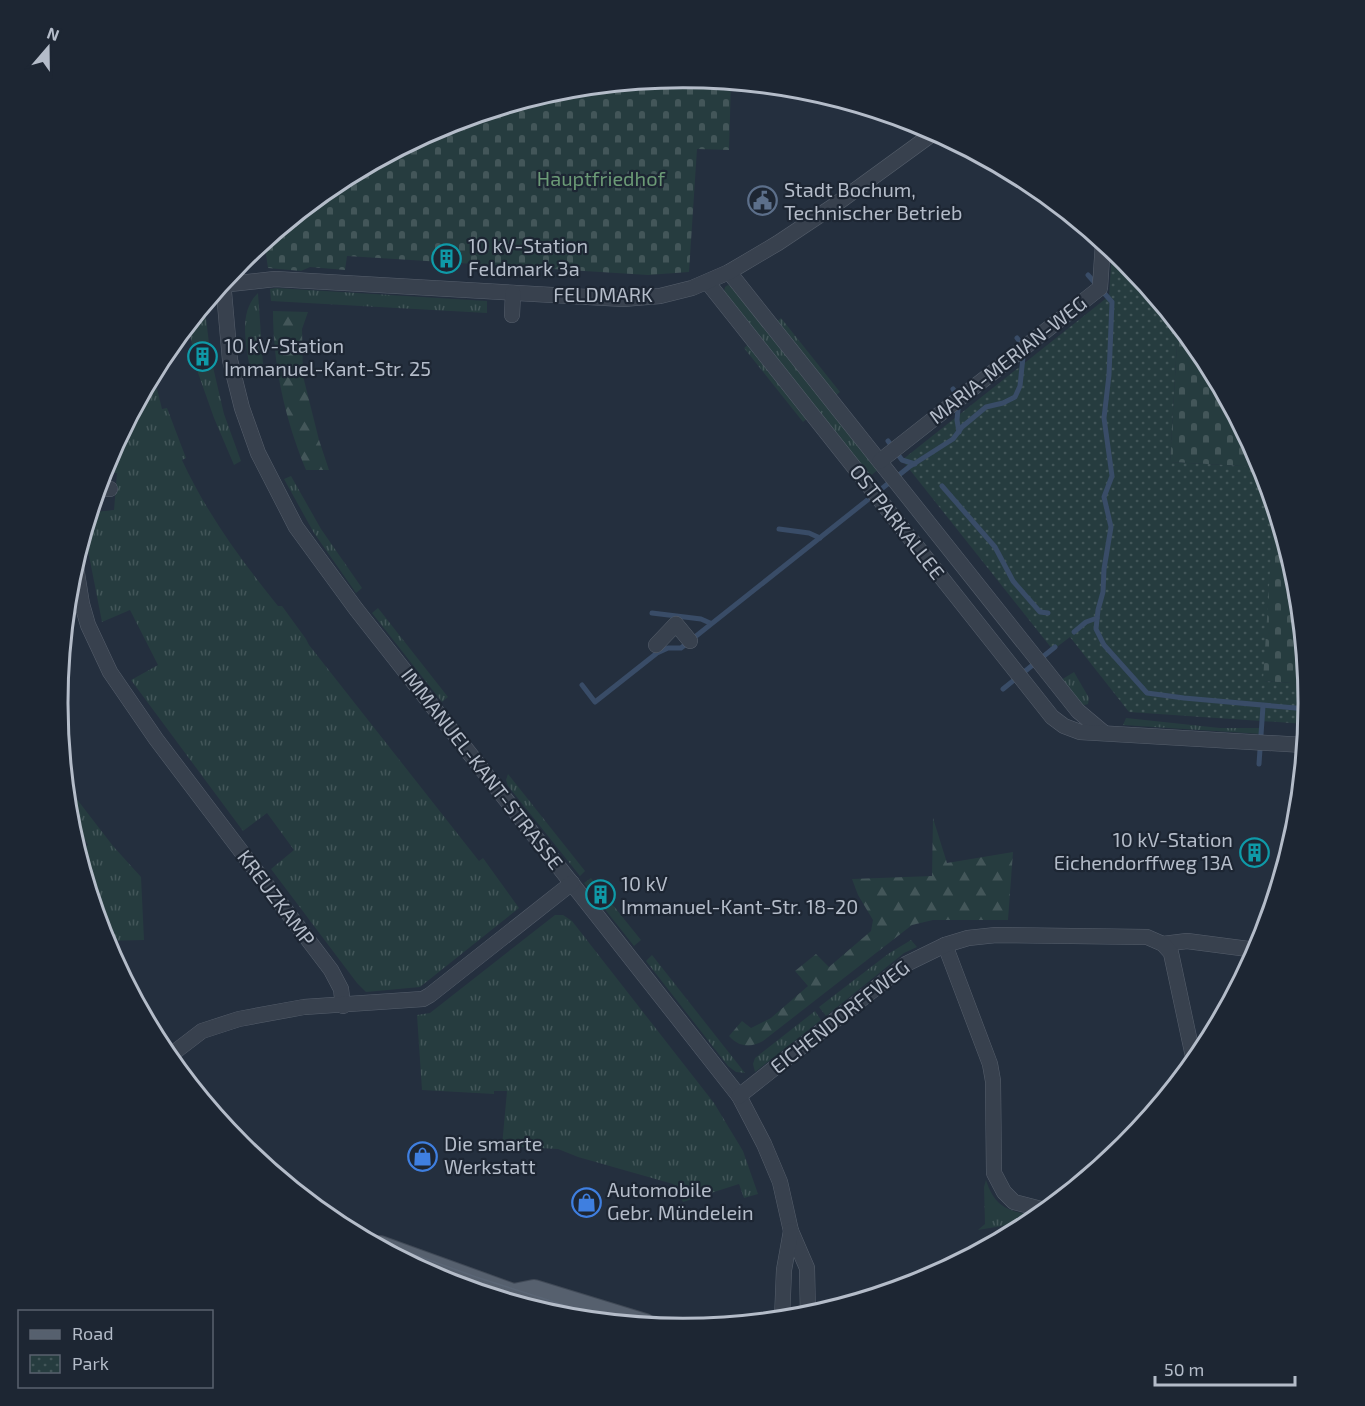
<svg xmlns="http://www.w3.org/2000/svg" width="1365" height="1406" font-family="'Exo 2',sans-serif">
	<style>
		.grass { fill: url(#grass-tufts) }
		.forest { fill: url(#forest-firs) }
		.cemetery { fill: url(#cemetery-stones) }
		.park { fill: url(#park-dots) }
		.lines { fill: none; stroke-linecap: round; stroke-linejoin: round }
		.stream { stroke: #394c67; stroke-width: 5 }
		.minor-casing { stroke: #565f6c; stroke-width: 16 }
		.primary-casing { stroke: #414a57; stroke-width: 24 }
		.minor { stroke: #38414e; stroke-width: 15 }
		.primary { stroke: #56606e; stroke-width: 22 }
		.tram { stroke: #5a6575; stroke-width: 1.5 }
		.labels { text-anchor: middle; stroke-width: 4.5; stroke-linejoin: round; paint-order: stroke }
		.park-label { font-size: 20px; fill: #6b9a76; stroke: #1d2633 }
		.poi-label { font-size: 20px; fill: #b4bcc9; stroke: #1d2633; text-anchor: start }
		.street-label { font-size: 20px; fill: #b4bcc9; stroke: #1d2633 }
		.rim { fill: none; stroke: #b4bcc9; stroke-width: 3 }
	</style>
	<defs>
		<pattern id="grass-tufts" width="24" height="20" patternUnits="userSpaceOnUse" patternTransform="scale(1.5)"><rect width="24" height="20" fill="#263c3f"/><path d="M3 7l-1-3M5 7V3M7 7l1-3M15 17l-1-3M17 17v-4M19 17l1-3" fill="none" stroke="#435659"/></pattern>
		<pattern id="forest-firs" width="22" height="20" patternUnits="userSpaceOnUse" patternTransform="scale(1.5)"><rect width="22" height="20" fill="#263c3f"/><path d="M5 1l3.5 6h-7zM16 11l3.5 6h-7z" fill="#435659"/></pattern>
		<pattern id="cemetery-stones" width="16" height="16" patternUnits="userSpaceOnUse" patternTransform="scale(1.5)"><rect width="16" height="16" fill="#263c3f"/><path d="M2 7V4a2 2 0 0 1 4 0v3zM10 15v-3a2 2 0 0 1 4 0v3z" fill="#435659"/></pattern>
		<pattern id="park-dots" width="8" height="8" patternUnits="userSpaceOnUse" patternTransform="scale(1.5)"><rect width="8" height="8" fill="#263c3f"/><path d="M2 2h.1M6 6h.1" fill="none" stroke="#435659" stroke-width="1.8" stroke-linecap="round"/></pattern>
	</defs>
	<rect width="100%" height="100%" fill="#242f3e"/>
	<g class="grass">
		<path d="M728 285 733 287 879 469 869 477 724 292 725 287Z"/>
		<path d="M276 288 487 301V313L271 301 270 289Z"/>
		<path d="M258 293 263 364 250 369C246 344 238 312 258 293Z"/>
		<path d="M200 310 206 318 210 352 194 355 188 324Z"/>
		<path d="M781 318 840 392 835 396 776 322Z"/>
		<path d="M749 344 808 418 803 422 744 348Z"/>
		<path d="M213 367 224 414 241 461 234 465 214 418 197 370Z"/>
		<path d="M153 373 162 409 167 408 186 458 182 460C207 514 241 560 278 606H282L306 639 309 645 479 861 483 858 519 908 420 987 366 992 357 983 271 869 294 850 267 813 243 831 131 680 158 665 130 610 102 622 84 530C90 511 95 512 114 510L117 473 102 472 105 463Z"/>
		<path d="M291 476 321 529 362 588 356 593 314 533 284 479Z"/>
		<path d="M378 608 448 697 442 702 372 613Z"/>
		<path d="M1074 672 1089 698 1088 704 1081 706 1061 680Z"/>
		<path d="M1126 718 1220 728H1261V734L1123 725Z"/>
		<path d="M508 774 585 871 580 876 508 786 506 780Z"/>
		<path d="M69 789 113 846 141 877 144 940 104 941 77 851 88 845 68 811 66 793Z"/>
		<path d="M591 878 641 940 634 946 584 883Z"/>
		<path d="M555 915H563L572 921 714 1103 743 1151 758 1194 744 1198 739 1184 683 1202 673 1184 578 1157 558 1149 502 1146 507 1091H494V1094L422 1090 417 1015 430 1013Z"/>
		<path d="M911 940 917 947 904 953 826 1016 819 1007 888 954Z"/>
		<path d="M652 955 745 1073 736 1072 728 1066 646 961Z"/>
		<path d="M815 1011 821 1020 755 1072 753 1064 755 1058Z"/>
		<path d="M986 1180C995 1209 1011 1212 1039 1216L1032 1221 978 1230 985 1224 984 1187Z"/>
	</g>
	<g class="forest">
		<path d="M273 311 308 312 302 329 303 376 319 440 329 470H306C285 419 273 366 273 311Z"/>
		<path d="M933 818 947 863 1013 852 1008 920H933L912 925 763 1041C750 1048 739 1047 729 1036L742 1021 751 1028 771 1018 808 986 795 971 816 954 829 967 871 931 873 920 858 895 852 879 932 876Z"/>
	</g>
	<g class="cemetery">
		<path d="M683 78 731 82 729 150 697 149 689 272 648 275 347 256 345 270 310 267 301 271 268 268 264 241 335 183 443 125 561 89Z"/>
		<path d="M1178 326 1203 356 1261 467 1170 462Z"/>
		<path d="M1274 508 1296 581 1306 684 1262 681Z"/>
	</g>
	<path class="park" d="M1112 251 1125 261 1178 326 1170 462 1261 467 1274 508 1263 681 1306 684 1308 703 1306 724 1129 712 1070 637 1053 650 902 460 1109 296Z"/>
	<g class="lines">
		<g class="stream">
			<path d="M1088 275 1112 302 1109 375 1104 418 1112 476 1104 497 1111 527 1104 569 1103 592 1098 610 1096 629 1104 645 1147 693 1184 698 1307 709"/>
			<path d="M953 389 959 398 957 420 959 432"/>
			<path d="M888 441 902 460 915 464"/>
			<path d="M942 486 995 547 1013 581 1040 612 1048 613"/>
			<path d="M779 529 809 533 820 538"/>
			<path d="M652 613 701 619 710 623"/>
			<path d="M1074 632 1086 622 1097 618"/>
			<path d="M582 685 595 702 657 653 668 648H681L909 467 953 439 962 427 986 407 1003 403 1015 397 1020 386 1024 347 1017 338"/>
			<path d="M1003 689 1055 647"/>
			<path d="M1259 764 1263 706"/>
		</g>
		<defs>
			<g id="minor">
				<path d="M729 272 1078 711 1103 732"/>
				<path d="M223 281 230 360 242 408 258 453 296 527 356 609 739 1096 764 1144 780 1182 791 1231 807 1268 808 1315"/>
				<path d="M708 283 1052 717 1064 726 1080 732 1304 745"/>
				<path d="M221 285 275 279 623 299 660 296 692 288 729 272 778 243 832 207 935 132"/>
				<path d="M512 315 513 293"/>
				<path d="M880 461 1100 288 1103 243"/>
				<path d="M97 488 110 489"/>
				<path d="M75 561 82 604 88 625 110 672 156 739 331 970 341 989 343 1006"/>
				<path d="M656 645 676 624 690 641"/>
				<path d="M1163 944 1187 941 1256 950"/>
				<path d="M945 945 990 1064 993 1081 994 1173 1004 1192 1014 1202 1045 1210"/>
				<path d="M168 1057 202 1031 239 1019 304 1007 423 999 430 995 572 883"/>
				<path d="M739 1096 906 964 945 945 968 938 996 935 1147 937 1163 944 1171 953 1194 1061"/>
				<path d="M782 1319 784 1270 791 1231"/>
			</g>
			<g id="primary">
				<path d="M380 1247 513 1295 541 1310"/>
				<path d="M514 1295 534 1291 645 1325"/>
			</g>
		</defs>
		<use href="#minor" class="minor-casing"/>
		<use href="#primary" class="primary-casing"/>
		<use href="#minor" class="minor"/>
		<use href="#primary" class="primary"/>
		<g class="tram">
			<path d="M352 1232 476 1277 617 1322"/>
			<path d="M456 1279 539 1310"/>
		</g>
	</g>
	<defs>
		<symbol id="civic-ring" viewBox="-11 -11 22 22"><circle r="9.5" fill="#1d2633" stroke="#5c6f8a" stroke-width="1.5"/><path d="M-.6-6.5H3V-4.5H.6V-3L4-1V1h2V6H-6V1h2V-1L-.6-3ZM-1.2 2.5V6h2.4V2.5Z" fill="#5c6f8a"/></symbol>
		<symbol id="building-ring" viewBox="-11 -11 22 22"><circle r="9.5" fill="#1d2633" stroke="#0f9aa8" stroke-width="1.5"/><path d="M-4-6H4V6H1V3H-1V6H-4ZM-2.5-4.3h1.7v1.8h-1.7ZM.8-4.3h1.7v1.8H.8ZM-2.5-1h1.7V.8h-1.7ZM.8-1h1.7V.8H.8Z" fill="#0f9aa8"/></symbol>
		<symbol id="shop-ring" viewBox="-11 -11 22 22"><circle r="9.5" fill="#1d2633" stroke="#3f7fe0" stroke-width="1.5"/><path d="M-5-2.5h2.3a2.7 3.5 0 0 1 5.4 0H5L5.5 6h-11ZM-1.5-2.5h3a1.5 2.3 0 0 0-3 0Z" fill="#3f7fe0"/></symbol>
	</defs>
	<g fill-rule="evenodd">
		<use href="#civic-ring" x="746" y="184" width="33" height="33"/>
		<use href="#building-ring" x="430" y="242" width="33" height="33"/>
		<use href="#building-ring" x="186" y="340" width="33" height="33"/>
		<use href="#building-ring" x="1238" y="836" width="33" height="33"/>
		<use href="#building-ring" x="584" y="878" width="33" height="33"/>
		<use href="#shop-ring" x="406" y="1140" width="33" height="33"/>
		<use href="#shop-ring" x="570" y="1186" width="33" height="33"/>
	</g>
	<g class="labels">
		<g class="park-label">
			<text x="601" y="186">Hauptfriedhof</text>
		</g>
		<g class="poi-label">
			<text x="784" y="197">Stadt Bochum,<tspan x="784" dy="23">Technischer Betrieb</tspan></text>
			<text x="468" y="253">10 kV-Station<tspan x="468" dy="23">Feldmark 3a</tspan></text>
			<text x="224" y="353">10 kV-Station<tspan x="224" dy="23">Immanuel-Kant-Str. 25</tspan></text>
			<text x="1233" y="847" text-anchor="end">10 kV-Station<tspan x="1233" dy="23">Eichendorffweg 13A</tspan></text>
			<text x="621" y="891">10 kV<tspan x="621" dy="23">Immanuel-Kant-Str. 18-20</tspan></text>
			<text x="444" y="1151">Die smarte<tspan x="444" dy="23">Werkstatt</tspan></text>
			<text x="607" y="1197">Automobile<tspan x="607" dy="23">Gebr. Mündelein</tspan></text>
		</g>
		<g class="street-label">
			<text x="603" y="302">FELDMARK</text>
			<text transform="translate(1008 360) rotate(-38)" y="7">MARIA-MERIAN-WEG</text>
			<text transform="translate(897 522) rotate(52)" y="7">OSTPARKALLEE</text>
			<text transform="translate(482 769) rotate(52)" y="7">IMMANUEL-KANT-STRASSE</text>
			<text transform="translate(276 898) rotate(53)" y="7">KREUZKAMP</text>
			<text transform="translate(840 1017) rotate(-38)" y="7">EICHENDORFFWEG</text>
		</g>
	</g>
	<path d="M0 0H1365V1406H0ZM68 703a615 615 0 1 1 1230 0a615 615 0 1 1-1230 0Z" fill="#1d2633" fill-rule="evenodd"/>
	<path class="rim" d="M68 703a615 615 0 1 1 1230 0a615 615 0 1 1-1230 0Z"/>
	<rect x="18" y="1310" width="195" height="78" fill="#1d2633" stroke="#59626f" stroke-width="1.5"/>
	<rect x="30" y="1330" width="30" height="9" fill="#56606e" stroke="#59626f" stroke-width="1.5"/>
	<text x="72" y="1340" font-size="18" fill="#b4bcc9">Road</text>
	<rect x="30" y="1355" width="30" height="18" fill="url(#park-dots)" stroke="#59626f" stroke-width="1.5"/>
	<text x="72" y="1370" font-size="18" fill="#b4bcc9">Park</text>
	<g transform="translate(48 48) rotate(20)" stroke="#1d2633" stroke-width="4.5" paint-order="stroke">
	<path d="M0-4.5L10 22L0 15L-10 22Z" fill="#b4bcc9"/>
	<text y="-9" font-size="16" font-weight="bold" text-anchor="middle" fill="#b4bcc9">N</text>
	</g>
	<path d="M1155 1376v9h140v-9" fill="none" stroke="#b4bcc9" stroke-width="3"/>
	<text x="1164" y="1376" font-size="18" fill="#b4bcc9" stroke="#1d2633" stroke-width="4.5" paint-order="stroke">50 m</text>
</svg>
